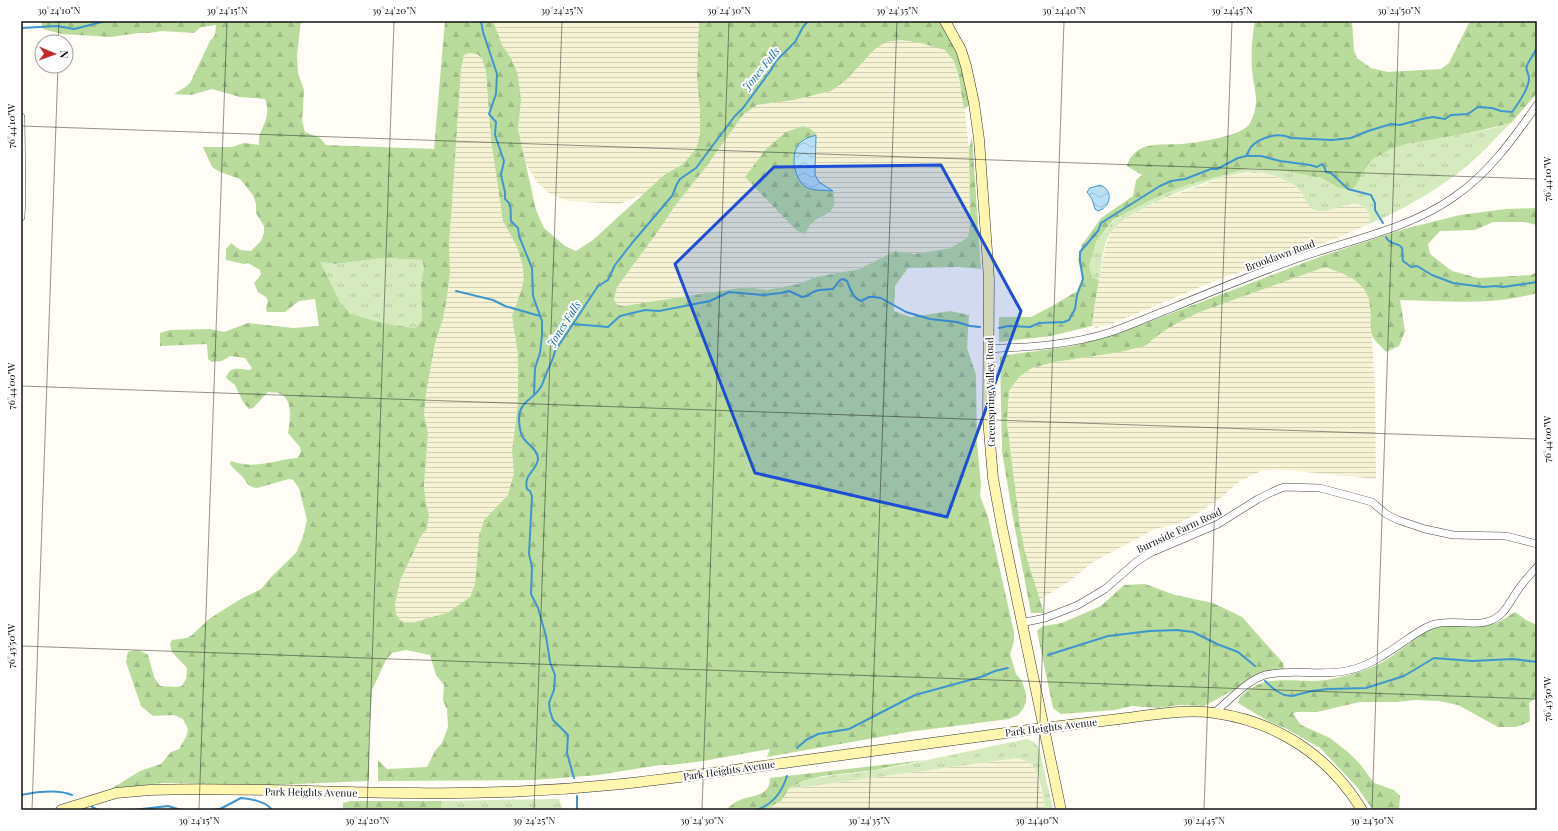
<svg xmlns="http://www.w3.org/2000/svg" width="1558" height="831" font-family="'Playfair Display',serif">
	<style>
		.farmland { fill: url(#farmland-rules); fill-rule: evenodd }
		.grass { fill: url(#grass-tufts) }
		.forest { fill: url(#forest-firs); fill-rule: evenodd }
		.water { fill: url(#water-waves); stroke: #3f96cf }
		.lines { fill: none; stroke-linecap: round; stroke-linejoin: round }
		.stream { stroke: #3f96cf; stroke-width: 2 }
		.minor-casing { stroke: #444; stroke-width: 8 }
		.secondary-casing { stroke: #333; stroke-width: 11 }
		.minor { stroke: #fff; stroke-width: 7 }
		.secondary { stroke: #fff6b0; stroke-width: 10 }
		.marked { fill: #1d4ed8; fill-opacity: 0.2; stroke: #1d4ed8; stroke-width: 3; stroke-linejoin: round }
		.ticks { fill: none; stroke: #111; stroke-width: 1; stroke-opacity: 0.45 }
		.labels { text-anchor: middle; stroke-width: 4; stroke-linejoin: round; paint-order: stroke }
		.street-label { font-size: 10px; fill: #111; stroke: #fff }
		.water-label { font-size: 11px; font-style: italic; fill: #1768a6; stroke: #fff }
		.neatline { fill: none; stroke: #111; stroke-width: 1.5 }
		.ticks-label { font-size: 10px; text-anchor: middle; fill: #111 }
	</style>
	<defs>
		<pattern id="farmland-rules" width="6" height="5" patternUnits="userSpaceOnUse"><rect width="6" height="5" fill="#f6f3d4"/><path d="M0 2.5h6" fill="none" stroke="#d2cfb5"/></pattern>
		<pattern id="grass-tufts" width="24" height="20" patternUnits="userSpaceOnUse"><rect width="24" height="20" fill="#d5ebbd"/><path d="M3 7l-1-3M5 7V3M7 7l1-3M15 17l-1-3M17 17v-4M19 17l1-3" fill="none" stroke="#b6c8a1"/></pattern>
		<pattern id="forest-firs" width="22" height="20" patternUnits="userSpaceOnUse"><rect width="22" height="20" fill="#b9dc9c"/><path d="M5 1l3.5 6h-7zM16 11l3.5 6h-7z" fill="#9ebc85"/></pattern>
		<pattern id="water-waves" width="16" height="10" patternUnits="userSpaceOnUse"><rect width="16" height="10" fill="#b9e0f7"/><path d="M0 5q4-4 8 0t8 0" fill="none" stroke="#9ebfd3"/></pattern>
	</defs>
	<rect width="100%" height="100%" fill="#fffdf5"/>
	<g class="farmland">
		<path d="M493 21H699L697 78 700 112V135L696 149 683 164 664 175 643 194 620 204 567 201 549 193 537 182 526 164 518 129 521 101 511 58 502 45Z"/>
		<path d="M901 40 921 43 945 49 954 61 963 97 969 149 970 225 968 237 951 248 914 254 895 251 860 269 816 277 798 284 767 290 746 287 646 304 624 306 618 305 614 300 617 287 659 230 675 206 706 167 743 115 757 105 794 100 831 91 846 80 875 49 886 42ZM816 134 815 175 819 182 833 191 829 214 813 221 807 226Z"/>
		<path d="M470 53 477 54 482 58 486 72 491 140 503 221 517 247 522 263 524 278 521 291 512 316 518 355V402L512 451 514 473 508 495 484 520 479 536 475 584 470 597 448 613 415 622 406 623 400 620 396 614 395 604 400 581 421 536 427 529 429 514 426 504 424 486 428 434 424 414 426 393 435 343 443 319 447 297 450 272 449 244 452 204 461 69 464 55Z"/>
		<path d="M1254 172 1267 174 1286 180 1300 191 1310 206 1322 211 1349 204 1362 206 1368 211 1371 218 1369 224 1335 239 1222 278 1111 324 1096 328 1092 326 1094 309 1105 248 1111 232 1123 219 1157 201 1224 177Z"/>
		<path d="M1325 267 1342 273 1360 283 1367 294 1370 303 1375 390 1376 479 1276 469 1261 471 1240 481 1219 499 1195 515 1177 524 1155 529 1093 562 1070 581 1039 600 1025 552 1020 527 1007 423 1009 391 1019 377 1032 368 1055 362 1120 352 1145 346 1161 333 1179 322 1200 312Z"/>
		<path d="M1018 758 1026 760 1033 766 1036 771 1046 810H765L781 801 790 787 797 788Z"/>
	</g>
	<g class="grass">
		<path d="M1511 123C1497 136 1484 152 1469 164 1441 188 1403 210 1369 224 1371 218 1370 213 1365 208 1350 196 1330 216 1315 210 1307 207 1305 197 1300 191 1291 182 1280 177 1268 174 1263 173 1258 172 1253 172 1221 173 1131 206 1112 231 1102 243 1102 265 1099 280L1092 277 1089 266 1096 242 1114 220 1157 197 1184 186 1249 168 1278 170 1323 178 1337 187 1353 188C1359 179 1364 167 1372 160 1395 141 1446 137 1475 132 1487 130 1499 126 1511 123Z"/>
		<path d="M383 258 422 260 424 268 421 284 422 320 415 328 387 324 351 314 340 302 319 262 336 264Z"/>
		<path d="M1027 739 1034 742 1039 748 1053 810H1046C1043 799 1040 772 1032 765 1028 761 1023 760 1018 758L797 788 790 787C818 774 847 775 877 770 927 761 977 749 1027 739Z"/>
		<path d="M559 799 563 810H441L442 801Z"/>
	</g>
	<g class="forest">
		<path d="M41 21H301L297 55 298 73 304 90 302 121 305 132 320 138 326 145 434 149 445 21H493L502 45 511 58 518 75 521 101 518 129 536 210 544 228 565 246 576 251 593 240 664 175 683 164 696 149 700 135V112L697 78 699 21H940L953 43 963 72 970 105 964 109 959 78 954 61 945 50 921 43 901 40 886 42 875 49 846 80 831 91 794 100 757 105 743 115 706 167 675 206 659 230 617 287 614 300 618 305 624 306 746 287 767 290 798 284 816 277 860 269 895 251 914 254 951 248 968 237 970 225 969 149 972 137 981 269 959 267 908 268 895 286 894 311 911 317 950 311 969 315 967 348 976 375 977 443 981 484 980 496 988 517 1014 632V641L1010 654 1016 674 1022 681 1026 694V702L1023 709 1018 715 1009 719 908 732 767 757 770 749 703 761 672 765H660L598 775 534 780 378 781V760L387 769 427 767 435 751 442 743 448 727 447 710 443 700 444 685 436 675 430 655 406 650 392 653 386 660 372 690 369 738V781L272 785 162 783 111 789 140 771 161 764 171 752 179 749 186 737 188 729 183 719 174 715 153 716 141 706 126 662 128 652C136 649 141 650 148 655L154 677 160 686 176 687 182 686 186 679 187 668 172 652 170 644 172 640 187 638 192 635 209 619 239 600 261 589 272 576 296 553 303 537 307 520 299 488 293 480 289 479 257 488C247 487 247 482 242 476 238 472 233 469 230 464L231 461C256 470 273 460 297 458 301 454 301 452 300 447L288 433C290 421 294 397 278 393 275 392 271 393 268 392L253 408 249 409 243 402 235 385 226 378C229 365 241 369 250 370L252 368 245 358 230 356 222 361 212 362 208 359 207 344 160 346V333L170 330 210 329 224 332 248 323 293 328 319 326 315 299 299 301 285 312H267L266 309 268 301 266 297 258 292 254 283 261 275 260 270 248 263 244 264 226 260V249L231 243 240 250 251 251 261 241 264 233V226L256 213V204L253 195 240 179 220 172 212 167 203 147H232L244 143 259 145C257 128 273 121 265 99L240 97 212 89 191 95 174 94 184 88 190 83 210 41 215 35 216 25 201 27 194 33 162 31 149 33H138L111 37 62 34 43 29ZM470 53 477 54 482 58 486 72 491 140 503 221 517 247 522 263 524 278 521 291 512 316 518 355V402L512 451 514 473 508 495 484 520 479 536 475 584 470 597 447 613 415 622 406 623 400 620 396 614 395 604 400 581 421 536 427 529 429 514 426 504 424 486 428 433 424 414 426 394 435 343 443 319 447 297 450 272 449 244 452 204 461 69 464 55ZM383 258 422 260 424 268 421 284 422 320 415 328 387 324 351 314 340 302 320 262 336 264Z"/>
		<path d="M1255 21H1352L1354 51 1357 58 1371 68 1388 72 1441 69 1449 63 1470 21H1537V93L1511 123 1478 131 1407 144 1391 149 1373 159 1368 164 1354 188 1345 189 1337 187 1322 178 1278 170 1249 168 1184 186 1157 197 1113 220 1096 242 1089 266 1092 277 1099 280 1094 309 1092 326 1051 336 999 342V317H1031L1054 305 1077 291 1083 278 1078 260 1082 245 1101 218 1133 196 1136 180 1142 175 1127 166C1129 158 1134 152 1142 148 1153 143 1169 145 1181 144 1196 143 1244 136 1250 123 1261 101 1254 92 1252 70 1251 56 1252 34 1255 21Z"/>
		<path d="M803 126 811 129 816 134 801 141 807 188 833 191C841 223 811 210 806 234L797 231 745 177 766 149 786 132Z"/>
		<path d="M1537 208V225L1524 222H1493L1475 230 1440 231 1428 244 1430 254 1452 271 1478 278 1531 275 1537 272V293C1493 306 1446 301 1400 300L1405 331 1399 346 1386 352C1382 347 1374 341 1372 335 1370 327 1371 315 1370 307 1369 282 1345 274 1325 267L1200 312 1179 322 1161 333 1145 346 1120 352 1055 362 1032 368 1019 377 1009 391 1007 423 1020 527 1025 552 1044 613H1031L1013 518 1002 451 1000 357 1007 355 1073 346 1138 326 1322 256 1404 229 1460 215 1506 209Z"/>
		<path d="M1145 584 1175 595 1213 603 1242 617 1283 663 1284 670 1251 677 1239 687 1204 706 1180 705 1158 708 1131 706 1115 710 1061 714 1053 708 1037 631 1043 626 1062 623 1101 606 1124 585Z"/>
		<path d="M1515 612 1526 620 1537 625V697L1529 703 1530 719 1529 722 1516 727H1498L1458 705 1439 701 1415 700 1397 702H1360L1317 712H1296L1293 714 1301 725 1330 738 1349 753 1360 764 1374 783 1394 790 1400 796 1399 810H1373L1357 787 1320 748 1287 729 1268 721 1238 703C1239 697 1242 695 1247 691 1271 673 1299 684 1326 680 1348 676 1371 670 1389 658 1410 644 1420 630 1446 624 1459 621 1474 627 1488 625 1498 624 1507 617 1515 612Z"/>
		<path d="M925 760 875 770 823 776 804 781 790 787 781 801 765 810H726C729 807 732 804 736 802 749 794 770 799 770 778Z"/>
		<path d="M350 801H442L441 810H343V803Z"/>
	</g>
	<g class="water">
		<path d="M816 135 815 175 819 182 833 191C825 190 812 191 806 187 793 179 789 150 802 141 806 138 812 136 816 135Z"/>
		<path d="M1100 185C1114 190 1111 207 1098 211L1095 209 1092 199 1087 192 1090 188Z"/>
	</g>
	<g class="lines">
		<g class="stream">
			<path d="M481 21 483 32 497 74 496 94 489 114 496 122 495 135 504 161 501 175 505 192V199C513 205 510 212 511 221L518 228 519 236 532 268 533 296 542 321V335L540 353 535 368 534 395"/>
			<path d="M21 28 57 26 74 29 106 21"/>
			<path d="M1246 156H1261L1280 161 1310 165 1317 167 1322 164 1324 166 1326 172 1331 173 1348 189 1371 195 1375 203V210L1383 223"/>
			<path d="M1386 237C1390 246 1399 242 1402 248 1403 252 1402 257 1403 261L1411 267 1417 266 1432 275 1453 283 1483 287 1496 286 1503 287 1537 282"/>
			<path d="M456 291 493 300 505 306 540 316"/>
			<path d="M573 324 608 327 620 316 645 310 659 311 710 301 729 292 763 295 781 293 789 291 802 297 807 296 813 292 819 290 833 289 840 280 843 279 847 281C850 289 853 298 861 301L869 297H874L881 298 906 312 930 319 957 322 970 326 980 327"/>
			<path d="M999 328 1008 326 1030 327 1039 323 1064 322 1069 320 1075 309 1077 295 1083 279 1080 261V252L1098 231 1101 223 1160 186 1171 181 1185 179 1211 169H1217L1238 158 1246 156C1248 153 1249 150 1251 147 1260 137 1279 132 1291 138L1332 140 1351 138 1368 131 1391 124 1400 125 1422 119 1433 117 1445 119 1451 115 1468 114 1478 107 1492 108 1501 111 1512 112C1518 104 1529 88 1529 78 1529 74 1525 70 1527 66 1527 63 1535 53 1537 47"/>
			<path d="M1048 655 1108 636 1150 631 1177 630 1193 632 1217 644 1238 652 1255 666"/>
			<path d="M1265 681 1275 690 1284 695 1292 696 1312 691 1328 689 1366 688 1404 676 1434 658 1472 661 1513 659 1537 662"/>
			<path d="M797 748 806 740 818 734 849 729 915 695 981 677 995 671 1008 668"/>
			<path d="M574 778 567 753 568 735 553 720 550 711 549 703 554 690 555 675 550 662 546 636 538 608 531 594 532 567 529 554 532 496 530 491 527 489C523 473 538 471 538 458 537 448 526 444 522 436 520 431 519 423 519 417 520 401 533 400 540 388 543 385 543 381 545 377 548 368 553 361 555 351L598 286 608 280 615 265 632 243 672 196 677 184 680 179 696 168 734 117 743 108 771 70 776 61 795 42 803 27 808 21"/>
			<path d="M21 795C36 792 58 789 72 795"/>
			<path d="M92 807 98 810"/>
			<path d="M133 810 168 806 181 810"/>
			<path d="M212 810 220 809 241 798C251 799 266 801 272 810"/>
			<path d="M577 810V796"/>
			<path d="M756 810C772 805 782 792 787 776"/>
		</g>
		<defs>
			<g id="minor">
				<path d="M21 117 22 197 21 217"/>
				<path d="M988 349C1030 347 1071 345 1111 332 1131 325 1151 316 1172 308 1213 291 1254 274 1296 259 1349 240 1407 230 1454 197 1489 173 1513 139 1537 105"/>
				<path d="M1021 623 1045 618 1078 605 1105 589 1136 562 1150 553 1218 524 1258 499 1272 492 1284 487 1320 488 1372 502 1386 514 1398 520 1425 529 1453 535 1506 536 1537 544"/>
				<path d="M1214 713C1230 700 1246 681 1265 675 1293 668 1323 677 1350 670 1372 665 1390 651 1409 638 1417 633 1426 626 1435 624 1457 618 1481 631 1500 615 1507 609 1511 600 1516 593 1522 583 1529 576 1537 567"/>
			</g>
			<g id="secondary">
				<path d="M945 21 961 50 966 66 974 103 979 139 989 279 988 418 993 478 1002 527 1061 810"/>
				<path d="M61 810 116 793 150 790C238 787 327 793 415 793 484 794 553 791 622 784 678 778 734 770 791 762 870 752 949 741 1028 730 1061 726 1094 722 1127 718 1156 714 1186 709 1215 713 1278 722 1329 756 1362 810"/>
			</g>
		</defs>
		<use href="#minor" class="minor-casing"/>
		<use href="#secondary" class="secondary-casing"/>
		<use href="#minor" class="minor"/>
		<use href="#secondary" class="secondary"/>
	</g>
	<path class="marked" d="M941 165 1021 311 947 517 755 473 675 264 774 167Z"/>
	<path class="ticks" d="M58 42 59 21M21 126 1537 179M21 386 1537 439M21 646 1537 699M32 810 58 66M199 810 227 21M367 810 394 21M534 810 562 21M702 810 729 21M869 810 897 21M1037 810 1064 21M1204 810 1232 21M1372 810 1399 21"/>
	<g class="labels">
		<g class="street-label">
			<text transform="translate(1280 255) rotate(-20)" y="4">Brooklawn Road</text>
			<text transform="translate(990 392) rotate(-91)" y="4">Greenspring Valley Road</text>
			<text transform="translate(1179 530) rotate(-25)" y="4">Burnside Farm Road</text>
			<text transform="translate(1051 727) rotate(-7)" y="4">Park Heights Avenue</text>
			<text transform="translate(729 770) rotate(-8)" y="4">Park Heights Avenue</text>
			<text transform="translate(311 792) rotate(1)" y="4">Park Heights Avenue</text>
		</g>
		<g class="water-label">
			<text transform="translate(761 69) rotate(-51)" y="4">Jones Falls</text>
			<text transform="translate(564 324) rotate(-57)" y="4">Jones Falls</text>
		</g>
	</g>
	<rect width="1558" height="831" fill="none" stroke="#ffffff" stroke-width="44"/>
	<g transform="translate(54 54) rotate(92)"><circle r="19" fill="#ffffff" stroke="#a0a0a0"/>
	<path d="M0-3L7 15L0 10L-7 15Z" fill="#c4262e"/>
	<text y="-6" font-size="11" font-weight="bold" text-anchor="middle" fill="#111111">N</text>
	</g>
	<rect x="22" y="22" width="1514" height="787" class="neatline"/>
	<g class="ticks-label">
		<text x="59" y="14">39°24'10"N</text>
		<text x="227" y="14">39°24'15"N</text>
		<text x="394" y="14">39°24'20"N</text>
		<text x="562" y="14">39°24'25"N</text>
		<text x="729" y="14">39°24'30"N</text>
		<text x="897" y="14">39°24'35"N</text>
		<text x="1064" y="14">39°24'40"N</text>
		<text x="1232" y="14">39°24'45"N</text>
		<text x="1399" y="14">39°24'50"N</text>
		<text transform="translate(11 126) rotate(-90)" y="4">76°44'10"W</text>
		<text transform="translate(1547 179) rotate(-90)" y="4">76°44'10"W</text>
		<text transform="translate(11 386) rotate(-90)" y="4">76°44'00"W</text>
		<text transform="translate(1547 439) rotate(-90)" y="4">76°44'00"W</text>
		<text transform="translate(11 646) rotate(-90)" y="4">76°43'50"W</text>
		<text transform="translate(1547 699) rotate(-90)" y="4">76°43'50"W</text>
		<text x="199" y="824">39°24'15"N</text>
		<text x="367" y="824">39°24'20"N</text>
		<text x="534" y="824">39°24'25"N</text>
		<text x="702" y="824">39°24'30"N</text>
		<text x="869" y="824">39°24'35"N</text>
		<text x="1037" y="824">39°24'40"N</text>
		<text x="1204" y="824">39°24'45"N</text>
		<text x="1372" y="824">39°24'50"N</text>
	</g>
</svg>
